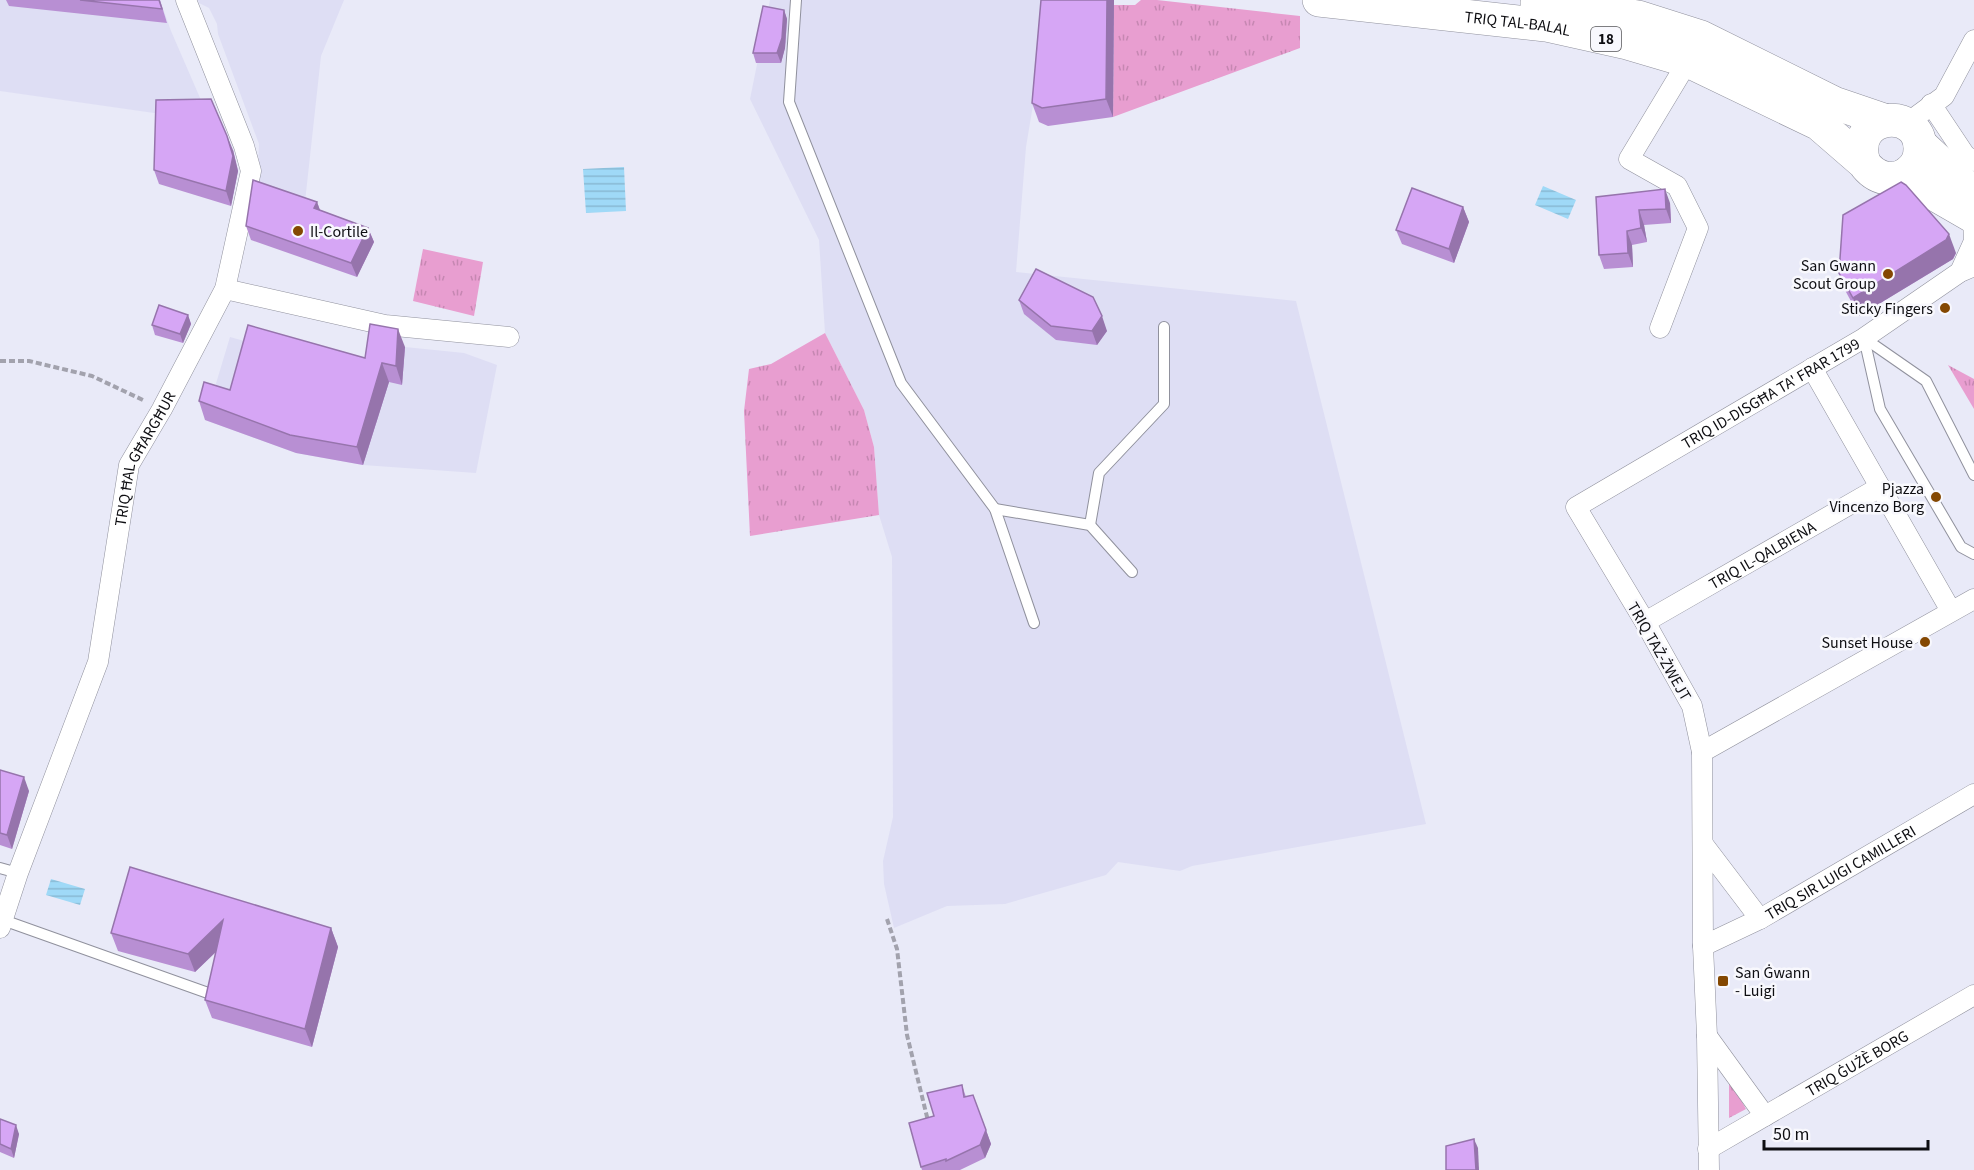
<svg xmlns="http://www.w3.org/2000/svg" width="1974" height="1170" font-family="'Source Sans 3',sans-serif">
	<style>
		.built { fill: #dedef4 }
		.grass { fill: url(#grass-tufts) }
		.water { fill: url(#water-rules) }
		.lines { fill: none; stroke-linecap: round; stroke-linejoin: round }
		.lane-casing { stroke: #90919d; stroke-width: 12 }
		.street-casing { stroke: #90919d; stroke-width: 21 }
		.highway-casing { stroke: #90919d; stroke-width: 34 }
		.path { stroke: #a2a2ad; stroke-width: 4; stroke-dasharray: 6 3; stroke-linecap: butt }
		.lane { stroke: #fff; stroke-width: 10 }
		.street { stroke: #fff; stroke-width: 20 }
		.highway { stroke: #fff; stroke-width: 33 }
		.wall { fill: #b88fd3 }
		.shaded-wall { fill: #9674ac }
		.building { fill: #d6a6f5; stroke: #9674ac; stroke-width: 1.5 }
		.poi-dot { fill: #844802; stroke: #f8f8fd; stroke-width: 2 }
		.labels { text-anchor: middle; stroke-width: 5; stroke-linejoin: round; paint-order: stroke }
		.shield { fill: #f8f8fd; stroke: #545458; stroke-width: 1.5 }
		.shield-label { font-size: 15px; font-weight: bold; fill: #0e0e12 }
		.street-label { font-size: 16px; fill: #0e0e12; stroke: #f8f8fd }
		.poi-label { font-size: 16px; fill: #0e0e12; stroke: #f8f8fd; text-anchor: end }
	</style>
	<defs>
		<pattern id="grass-tufts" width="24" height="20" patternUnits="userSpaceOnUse" patternTransform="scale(1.5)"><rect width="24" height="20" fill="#e89ed0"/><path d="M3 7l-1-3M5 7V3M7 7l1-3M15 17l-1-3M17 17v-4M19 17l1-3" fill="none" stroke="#c687b2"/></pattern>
		<pattern id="water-rules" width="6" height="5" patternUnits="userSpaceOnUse" patternTransform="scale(1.5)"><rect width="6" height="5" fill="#9fd9f7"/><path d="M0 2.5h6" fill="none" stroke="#88b9d3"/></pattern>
	</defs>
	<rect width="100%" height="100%" fill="#e9eaf8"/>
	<g class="built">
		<path d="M0 0H160L171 31 207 114H161L0 91Z"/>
		<path d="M198 0H344L321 56 304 211 257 193 259 144 218 34 217 24 209 8 199 3Z"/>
		<path d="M770 0H1045L1033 105 1026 147 1016 272 1296 301 1426 824 1192 866 1180 871 1118 862 1106 875 1005 904 947 906 894 928 884 884 883 861 893 817 892 557 879 515 874 447 864 410 825 333 819 240 750 99Z"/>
		<path d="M230 337 372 376 377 343 405 347 464 353 497 365 476 473 363 465 296 453 205 420Z"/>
	</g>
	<g class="grass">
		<path d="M1141 0H1157L1300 16V48L1113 117 1114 5H1135Z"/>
		<path d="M423 249 483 262 474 316 413 301Z"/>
		<path d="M825 333 864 410 874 447 879 515 750 536 744 411 749 369 771 364Z"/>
		<path d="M1948 365 1974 379V409Z"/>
		<path d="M1729 1078 1746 1109 1729 1118Z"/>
	</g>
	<g class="water">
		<path d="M624 167 626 211 586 213 583 169Z"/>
		<path d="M1543 186 1576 200 1568 219 1535 205Z"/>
		<path d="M51 879 85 889 80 905 46 895Z"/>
	</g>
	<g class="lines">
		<defs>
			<g id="lane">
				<path d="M796 0 789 102 901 383 995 509 1034 623"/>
				<path d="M1864 338 1880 409 1961 547 1974 554"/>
				<path d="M1864 338 1926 381 1974 475"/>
				<path d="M995 509 1090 525 1132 572"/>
				<path d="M1090 525 1099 473 1164 404V327"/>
				<path d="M0 868 18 873"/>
				<path d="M3 920 208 993"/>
			</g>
			<g id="street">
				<path d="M1931 104 1965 155 1974 161"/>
				<path d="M1906 124 1944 96 1974 40"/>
				<path d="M1960 272 1974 241 1973 216"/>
				<path d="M225 289 385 325 509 337"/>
				<path d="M1660 328 1698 228 1677 186 1629 159 1688 61"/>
				<path d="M1812 368 1951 611"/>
				<path id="s1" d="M1645 622 1880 487"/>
				<path d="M1702 752 1974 599"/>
				<path d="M1703 844 1760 919"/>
				<path id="s2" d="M0 928 18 873 98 662 129 465 162 409 225 289 251 171 244 146 186 0"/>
				<path id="s3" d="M1703 946 1760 919 1974 794"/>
				<path d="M1707 1036 1765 1116"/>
				<path id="s4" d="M1708 1149 1974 995"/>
				<path id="s5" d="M1709 1170 1707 1036 1703 946 1702 752 1692 706 1645 622 1576 507 1864 338 1960 272 1974 266"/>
			</g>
			<g id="highway">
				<path id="s6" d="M1319 0 1546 25 1627 43 1688 61 1819 124 1864 163C1875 179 1896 185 1911 170 1917 165 1920 157 1920 149 1921 106 1848 112 1864 163"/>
				<path d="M1537 3 1638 17 1701 37 1834 103 1884 120"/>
				<path d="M1920 144 1974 194"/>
				<path d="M1903 176 1974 217"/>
			</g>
		</defs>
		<use href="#lane" class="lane-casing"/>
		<use href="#street" class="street-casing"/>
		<use href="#highway" class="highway-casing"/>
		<g class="path">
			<path d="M0 361H29L92 376 145 401"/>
			<path d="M887 919 897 949 907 1035 928 1121"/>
		</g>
		<use href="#lane" class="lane"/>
		<use href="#street" class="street"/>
		<use href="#highway" class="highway"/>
	</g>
	<g class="wall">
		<path d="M6 0H160L167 23 9 6Z"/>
		<path d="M1041 0H1114L1113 117 1048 126 1039 122 1032 103Z"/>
		<path d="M784 10 787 19 785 48 781 63H756L753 53Z"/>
		<path d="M233 150 238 171 231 206 159 184 154 170Z"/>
		<path d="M1596 197 1670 203 1671 223 1644 225 1647 242 1632 245 1633 267 1604 269 1599 255Z"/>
		<path d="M317 202 320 210 368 228 374 242 357 277 251 240 246 226Z"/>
		<path d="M1463 207 1469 222 1454 263 1402 244 1396 230Z"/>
		<path d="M1956 253 1953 259 1859 316 1846 292 1839 273Z"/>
		<path d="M1019 300 1107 331 1097 345 1056 340 1024 314Z"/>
		<path d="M188 315 191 324 183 343 155 335 152 325Z"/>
		<path d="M405 347 402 385 389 382 363 465 296 453 205 420 199 401Z"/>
		<path d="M0 770 29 791 12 849 0 845Z"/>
		<path d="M331 928 338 947 312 1047 212 1018 205 1000 216 952 195 972 118 951 111 933Z"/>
		<path d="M962 1085 966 1097 973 1095 991 1144 985 1158 960 1170H922L921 1167 934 1116Z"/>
		<path d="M0 1119 19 1134 14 1158 0 1152Z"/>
	</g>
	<g class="shaded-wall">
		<path d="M1107 0H1114L1113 117 1106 99Z"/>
		<path d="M784 10 787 19 785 48 781 63 777 53Z"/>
		<path d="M227 136 233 150 238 171 231 206 226 191Z"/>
		<path d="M1665 189 1670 203 1671 223 1666 209Z"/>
		<path d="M317 202 322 216 314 208Z"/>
		<path d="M1463 207 1469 222 1454 263 1449 249Z"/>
		<path d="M1639 210 1644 225 1647 242 1641 228Z"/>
		<path d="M368 228 374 242 357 277 351 263Z"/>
		<path d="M1627 231 1632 245 1633 267 1628 253Z"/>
		<path d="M1949 234 1956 253 1953 259 1859 316 1853 298Z"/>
		<path d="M188 315 191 324 183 343 180 334Z"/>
		<path d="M1102 316 1107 331 1097 345 1092 331Z"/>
		<path d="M398 329 405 347 402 385 396 366Z"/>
		<path d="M382 363 389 382 363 465 357 447Z"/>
		<path d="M24 777 29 791 12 849 7 835Z"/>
		<path d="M223 920 230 938 195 972 188 954Z"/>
		<path d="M331 928 338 947 312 1047 305 1029Z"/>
		<path d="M16 1125 19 1134 14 1158 11 1149Z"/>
		<path d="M986 1130 991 1144 985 1158 980 1145Z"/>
		<path d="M1474 1139 1478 1148 1479 1170H1476Z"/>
	</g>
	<g class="building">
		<path d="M80 0H159L162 9Z"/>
		<path d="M1041 0H1107L1106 99 1042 108 1032 103Z"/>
		<path d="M763 6 784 10 782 38 777 53H753Z"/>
		<path d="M211 99 227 136 233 156 226 191 154 170 156 100Z"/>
		<path d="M253 180 317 202 314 208 368 228 351 263 246 226Z"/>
		<path d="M1901 182 1906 185 1949 234 1946 240 1853 298 1839 273 1843 215Z"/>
		<path d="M1412 188 1463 207 1449 249 1396 230Z"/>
		<path d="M1665 189 1666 209 1639 210 1641 228 1627 231 1628 253 1599 255 1596 197Z"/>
		<path d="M1036 269 1093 297 1102 316 1092 331 1051 326 1019 300Z"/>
		<path d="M159 305 188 315 180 334 152 325Z"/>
		<path d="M370 324 398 329 396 366 382 363 357 447 290 435 199 401 204 382 230 390 248 325 365 358Z"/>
		<path d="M0 770 24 777 7 835 0 833Z"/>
		<path d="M130 867 331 928 305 1029 205 1000 223 920 188 954 111 933Z"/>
		<path d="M962 1085 964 1097 973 1095 986 1130 980 1145 946 1161V1159L921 1167 909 1123 934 1116 927 1093Z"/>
		<path d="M0 1119 16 1125 11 1149 0 1144Z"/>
		<path d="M1474 1139 1476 1170H1446V1146Z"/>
	</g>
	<g class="poi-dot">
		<circle cx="298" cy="231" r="6"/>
		<circle cx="1888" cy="274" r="6"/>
		<circle cx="1945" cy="308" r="6"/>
		<circle cx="1936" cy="497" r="6"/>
		<circle cx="1925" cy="642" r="6"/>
		<rect x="1717" y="975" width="12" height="12" rx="3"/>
	</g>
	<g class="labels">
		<rect class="shield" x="1591" y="27" width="30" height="24" rx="4.5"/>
		<g class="shield-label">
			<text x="1606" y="44">18</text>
		</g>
		<g class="street-label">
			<text dy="6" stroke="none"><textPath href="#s6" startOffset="200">TRIQ TAL-BALAL</textPath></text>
			<text dy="6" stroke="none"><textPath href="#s5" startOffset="921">TRIQ ID-DISGĦA TA' FRAR 1799</textPath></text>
			<text dy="6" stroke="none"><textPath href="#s2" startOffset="494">TRIQ ĦAL GĦARGĦUR</textPath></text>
			<text dy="6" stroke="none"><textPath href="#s1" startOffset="135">TRIQ IL-QALBIENA</textPath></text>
			<text transform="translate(1660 651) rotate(60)" y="6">TRIQ TAŻ-ŻWEJT</text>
			<text dy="6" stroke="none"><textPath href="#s3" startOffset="156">TRIQ SIR LUIGI CAMILLERI</textPath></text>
			<text dy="6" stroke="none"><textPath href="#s4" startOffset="172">TRIQ ĠUŻÈ BORG</textPath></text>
		</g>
		<g class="poi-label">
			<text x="310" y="237" text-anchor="start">Il-Cortile</text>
			<text x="1876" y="271">San Gwann<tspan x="1876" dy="18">Scout Group</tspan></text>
			<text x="1933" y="314">Sticky Fingers</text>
			<text x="1924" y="494">Pjazza<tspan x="1924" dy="18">Vincenzo Borg</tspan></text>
			<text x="1913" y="648">Sunset House</text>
			<text x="1735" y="978" text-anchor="start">San Ġwann<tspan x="1735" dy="18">- Luigi</tspan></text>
		</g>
	</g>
	<path d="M1764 1140v9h164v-9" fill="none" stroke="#0e0e12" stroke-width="3"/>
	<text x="1773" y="1140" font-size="18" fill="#0e0e12" stroke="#f8f8fd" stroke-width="4.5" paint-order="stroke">50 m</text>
</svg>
